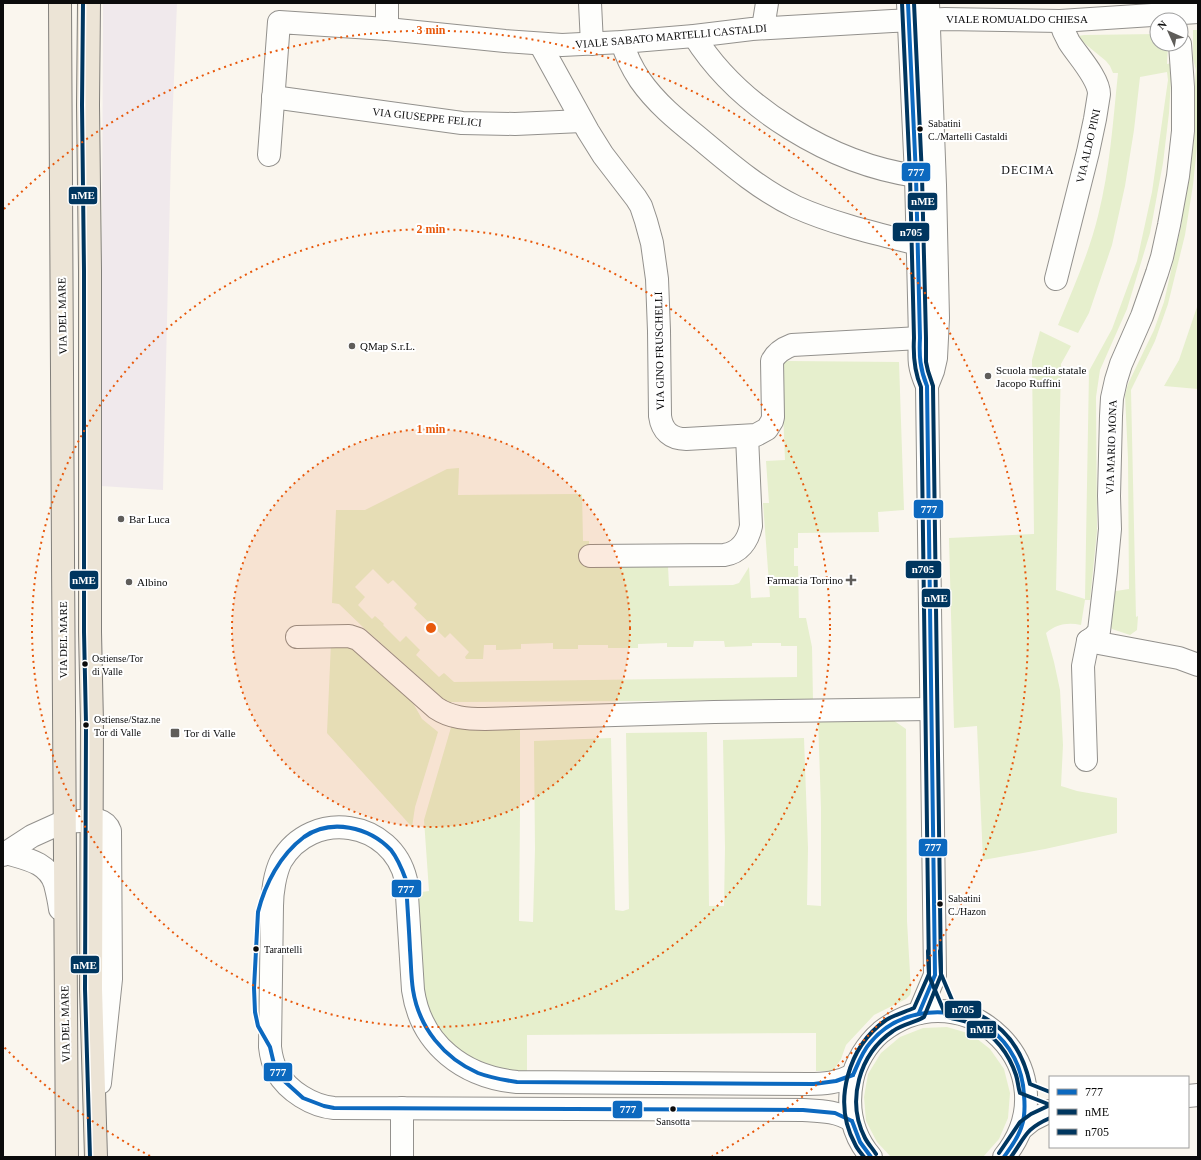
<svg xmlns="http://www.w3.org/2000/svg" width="1201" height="1160" font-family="Georgia,serif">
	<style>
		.industrial { fill: #f0e9ec }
		.green { fill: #e6efcd; fill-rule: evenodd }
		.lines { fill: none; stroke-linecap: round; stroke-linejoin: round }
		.minor-casing { stroke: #93918d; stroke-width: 24 }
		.major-casing { stroke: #807e7a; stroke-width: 24 }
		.minor { stroke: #fefefc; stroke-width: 22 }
		.major { stroke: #ece4d6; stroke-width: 22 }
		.bus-1-casing { stroke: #fff; stroke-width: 7 }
		.bus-2-casing { stroke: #fff; stroke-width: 7 }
		.bus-3-casing { stroke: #fff; stroke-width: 7 }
		.bus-1 { stroke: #0c69bf; stroke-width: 4 }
		.bus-2 { stroke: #00365f; stroke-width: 4 }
		.bus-3 { stroke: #00365f; stroke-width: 4 }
		.ring { fill: none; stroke: #e8590c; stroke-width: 2; stroke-dasharray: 2 4 }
		.bus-dot { fill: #0b0b0b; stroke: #fff; stroke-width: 1.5 }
		.poi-dot { fill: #5f5d5a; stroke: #fff; stroke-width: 1.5 }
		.labels { text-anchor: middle; stroke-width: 4; stroke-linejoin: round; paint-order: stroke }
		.bus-label { font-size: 10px; fill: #0b0b0b; stroke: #fff; text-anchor: start }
		.street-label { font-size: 11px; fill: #0b0b0b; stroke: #fff }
		.poi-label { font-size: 11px; fill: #0b0b0b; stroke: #fff; text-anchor: start }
		.neighbourhood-label { font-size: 12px; letter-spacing: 1px; fill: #0b0b0b; stroke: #fff }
		.centre { fill: #e8590c; stroke: #fff; stroke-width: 2 }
		.ring-label { font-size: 12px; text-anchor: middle; font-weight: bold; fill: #e8590c; stroke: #fff; stroke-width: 4; stroke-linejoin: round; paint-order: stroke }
		.line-badge { stroke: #fff; stroke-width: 1.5 }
		.badge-label { font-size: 11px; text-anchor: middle; font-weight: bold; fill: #fff }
	</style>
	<rect width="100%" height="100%" fill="#faf6ee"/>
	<path class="industrial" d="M103 3H177L171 153 163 490 101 486Z"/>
	<g class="green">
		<path d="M1193 30H1198V137L1193 185 1185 235 1168 304 1155 341 1131 390 1136 617 1138 616 1137 630 1130 635 1112 629 1110 625 1109 592 1129 589 1128 458 1125 395 1128 384 1154 330 1164 302 1182 222 1177 220 1190 139 1196 70 1193 59Z"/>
		<path d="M1157 34V44H1168L1167 64 1172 63 1169 113 1163 163 1150 233 1127 309 1100 370 1096 397 1097 531 1090 600H1085L1081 625C1068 622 1056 624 1046 633L1054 662 1060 690 1063 745 1061 786 1077 791 1117 798V833L1045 849 983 860 977 726 954 728 949 538 1034 534 1032 360 1040 331 1071 346 1061 364 1056 590 1085 599 1089 371 1112 329 1137 261 1152 192 1168 80 1167 72 1140 77 1134 130 1125 186 1112 245 1089 313 1078 333 1058 325C1073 289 1089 253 1098 216 1110 169 1113 121 1118 73H1113L1110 66 1106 61 1078 38V36L1084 35Z"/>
		<path d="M1198 304V389L1164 386 1179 360Z"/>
		<path d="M789 361 899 362 904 510 878 512 879 532 798 533V548H794V566H798L799 618H806L812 647 813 700 447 702 365 629 339 604 332 603 336 510H365L447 469 459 468 458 495 582 494 583 541H589V566H668L669 586 733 585 739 583 749 567 751 598 770 597 763 503H769L766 461 785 460 781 362ZM373 569 388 584 393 580 417 604 414 608 445 638 450 633 469 652 465 657 466 659H483L484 645H496V650L521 649V644L553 643V649H578V645H608V648H638V644L667 643V647H693L694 641H724L725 647 752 646V643H781V646H797V677L454 682 444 673 439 677 416 655 420 650 406 636 400 642 383 625 384 624 375 616 372 619 358 605 365 597 355 587Z"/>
		<path d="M347 642 409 696 422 719 438 732 415 807 412 827 327 733 331 643Z"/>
		<path d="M818 718 893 720 906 729 907 921 911 991 910 995 906 999 874 1015 846 1045 841 1059 835 1068 831 1071H816V1033L527 1035V1072L490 1071 452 1050 423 1010 414 893 429 891 424 820 452 724 520 725V814L519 921 533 922 535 849 534 741 611 738 615 910 623 911 629 909 626 733 707 732 709 906H724L725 848 723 740 804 738 808 848 807 905 821 906V808Z"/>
		<path d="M947 1027 971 1034 990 1049 1004 1069 1010 1093 1008 1118 999 1139 983 1157H891L877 1142 866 1121 864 1097 868 1074 881 1053 900 1037 923 1028Z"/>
	</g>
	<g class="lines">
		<defs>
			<g id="minor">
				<path d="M387 3V29"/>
				<path d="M590 3 592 44"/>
				<path d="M908 3 916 176 920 338C919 359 918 366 927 386L935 975 919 1013"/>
				<path d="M763 28 767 3"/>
				<path d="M694 36C739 108 832 164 916 176"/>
				<path d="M622 42C626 56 632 68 640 80 656 103 677 120 698 137 729 163 760 190 796 207 834 224 878 234 918 244"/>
				<path d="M540 44 588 131 603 155 636 198 641 206 646 221 652 243 657 279 659 331 660 416C662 431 671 439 686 439L756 435 767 429 772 421 773 417 772 361C776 353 784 348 792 345L920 338"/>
				<path d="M273 97 462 123 515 124 582 121"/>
				<path d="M269 155 279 22 387 29 505 41 562 45 622 42 694 36 752 29 892 21 945 19 1060 21 1198 12"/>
				<path d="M1056 279 1088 152 1095 119 1099 94C1099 78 1077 55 1069 42 1065 35 1062 28 1060 21"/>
				<path d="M927 386 933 371 936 358 938 318 935 185 928 3"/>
				<path d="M590 556 724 555C739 553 748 541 751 526L747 436"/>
				<path d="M297 637 349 636 358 639 436 708C451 718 467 719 485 719L714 712 930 709"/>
				<path d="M1088 641 1179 658 1198 665"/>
				<path d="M1086 760 1083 666 1088 641 1094 637 1099 631 1106 571 1110 529 1109 496 1111 416 1112 398 1116 380 1121 364 1142 316 1157 273 1162 257 1169 225 1178 176 1183 131V87L1180 44"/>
				<path d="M6 853C26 859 48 862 55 884 57 892 59 901 60 909"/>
				<path d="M3 855 32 836 63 822 98 820C105 822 108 825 110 831L111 979 100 1083"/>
				<path d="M1188 1096 1198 1095"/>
				<path d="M402 1108V1157"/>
				<path d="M852 1121C838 1111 820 1111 803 1110L334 1108C312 1106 288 1091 277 1072 273 1064 271 1056 270 1047L272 906C272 893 275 873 281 861 312 808 392 820 406 880L413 990C421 1045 464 1077 517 1082L808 1084C824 1084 838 1083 853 1075"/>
				<path d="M1021 1129 1032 1120 1050 1111"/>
				<path d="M871 1157C852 1135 847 1108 852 1081 855 1063 867 1044 881 1032 966 965 1073 1072 1004 1157"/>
			</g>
			<g id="major">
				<path d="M60 3C64 388 62 772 67 1157"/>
				<path d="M89 3 88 105 90 271V632L92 723 91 989 96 1157"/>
			</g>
		</defs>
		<use href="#minor" class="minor-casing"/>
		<use href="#major" class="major-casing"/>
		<use href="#minor" class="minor"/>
		<use href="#major" class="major"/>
		<defs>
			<g id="bus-1">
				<path d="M908 3 916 176 920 338C919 356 920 369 927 386L935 975 919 1013"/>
				<path d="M853 1075C858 1064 862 1052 870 1043 882 1028 900 1018 919 1014 974 1004 1021 1039 1024 1095 1025 1106 1025 1116 1022 1125 1019 1137 1011 1147 1004 1157"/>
				<path d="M852 1121 835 1113 803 1110 334 1108 324 1106 303 1098 282 1079 274 1064 270 1047 258 1026 255 1012 254 988 258 912C265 884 280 855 304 837 331 818 369 827 391 850 398 859 402 869 406 880 407 903 409 927 410 950 411 963 411 977 413 990 419 1028 444 1058 478 1073 491 1078 504 1080 517 1082L814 1084 836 1081 853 1075"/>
				<path d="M852 1121 860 1142 871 1157"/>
			</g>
			<g id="bus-2">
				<path d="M83 3 82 105 84 271V632L86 723 85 989 90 1157"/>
				<path d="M928 951 929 976 946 1016C951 1019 958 1019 964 1021 968 1022 972 1024 975 1026 995 1035 1009 1054 1016 1075 1018 1081 1018 1087 1020 1093L1048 1104"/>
				<path d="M876 1154C873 1149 868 1144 865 1138 846 1101 859 1054 893 1031 902 1024 914 1023 924 1017L941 975 933 386 928 371 926 362V338L922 176 914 3"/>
				<path d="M1011 1157C1026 1136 1025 1129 1050 1118"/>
			</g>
			<g id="bus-3">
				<path d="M940 951 941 974 955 1007C998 1016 1021 1043 1030 1084L1050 1092"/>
				<path d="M999 1153 1020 1122 1031 1114 1048 1106"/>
				<path d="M864 1157C861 1153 857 1149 855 1144 832 1102 848 1047 886 1020 894 1015 905 1012 914 1008L929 974 921 387C914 371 913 356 914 338L910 176 902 3"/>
			</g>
		</defs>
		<use href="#bus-1" class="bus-1-casing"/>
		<use href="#bus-2" class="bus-2-casing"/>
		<use href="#bus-3" class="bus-3-casing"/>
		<use href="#bus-1" class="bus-1"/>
		<use href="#bus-2" class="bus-2"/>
		<use href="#bus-3" class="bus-3"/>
	</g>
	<circle cx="431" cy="628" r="199" fill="#e8590c" fill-opacity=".12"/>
	<g class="ring">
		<circle cx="431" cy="628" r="199"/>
		<circle cx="431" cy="628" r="399"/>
		<path d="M150 1156A598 598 0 0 1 4 1047M4 209A598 598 0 1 1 712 1156"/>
	</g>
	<g class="bus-dot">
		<circle cx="920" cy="129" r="3.5"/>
		<circle cx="85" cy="664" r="3.5"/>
		<circle cx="86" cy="725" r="3.5"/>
		<circle cx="940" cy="904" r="3.5"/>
		<circle cx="256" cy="949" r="3.5"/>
		<circle cx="673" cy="1109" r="3.5"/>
	</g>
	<g class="poi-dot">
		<circle cx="352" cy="346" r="4"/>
		<circle cx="988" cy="376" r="4"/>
		<circle cx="121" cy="519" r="4"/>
		<path d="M849 574h4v4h4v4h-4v4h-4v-4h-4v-4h4z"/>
		<circle cx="129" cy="582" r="4"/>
		<rect x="170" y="728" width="10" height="10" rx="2"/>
	</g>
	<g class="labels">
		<g class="bus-label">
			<text x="928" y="127">Sabatini<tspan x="928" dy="13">C./Martelli Castaldi</tspan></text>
			<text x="92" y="662">Ostiense/Tor<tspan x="92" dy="13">di Valle</tspan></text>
			<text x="94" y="723">Ostiense/Staz.ne<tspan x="94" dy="13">Tor di Valle</tspan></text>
			<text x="948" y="902">Sabatini<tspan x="948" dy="13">C./Hazon</tspan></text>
			<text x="264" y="953">Tarantelli</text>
			<text x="673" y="1125" text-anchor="middle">Sansotta</text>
		</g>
		<g class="street-label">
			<text x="1017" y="23">VIALE ROMUALDO CHIESA</text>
			<text transform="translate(671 36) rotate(-5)" y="4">VIALE SABATO MARTELLI CASTALDI</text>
			<text transform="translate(427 117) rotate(6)" y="4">VIA GIUSEPPE FELICI</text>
			<text transform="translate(1088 146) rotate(-77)" y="4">VIA ALDO PINI</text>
			<text transform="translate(62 316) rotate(-91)" y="4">VIA DEL MARE</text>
			<text transform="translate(659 351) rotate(-91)" y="4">VIA GINO FRUSCHELLI</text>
			<text transform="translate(1111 447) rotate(-88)" y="4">VIA MARIO MONA</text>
			<text transform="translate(63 640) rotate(-90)" y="4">VIA DEL MARE</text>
			<text transform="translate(65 1024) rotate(-91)" y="4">VIA DEL MARE</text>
		</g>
		<g class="poi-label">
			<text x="360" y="350">QMap S.r.L.</text>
			<text x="996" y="374">Scuola media statale<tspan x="996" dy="13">Jacopo Ruffini</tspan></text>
			<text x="129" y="523">Bar Luca</text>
			<text x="843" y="584" text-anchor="end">Farmacia Torrino</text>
			<text x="137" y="586">Albino</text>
			<text x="184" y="737">Tor di Valle</text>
		</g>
		<g class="neighbourhood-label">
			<text x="1028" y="174">DECIMA</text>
		</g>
	</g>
	<circle cx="431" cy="628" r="6" class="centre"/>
	<g class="ring-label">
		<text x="431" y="34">3 min</text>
		<text x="431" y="233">2 min</text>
		<text x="431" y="433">1 min</text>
	</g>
	<g class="line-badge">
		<rect x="901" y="162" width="30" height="20" rx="4" fill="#0c69bf"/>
		<rect x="68" y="186" width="30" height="19" rx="4" fill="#00365f"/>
		<rect x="907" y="192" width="31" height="19" rx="4" fill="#00365f"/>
		<rect x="892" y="222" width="38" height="20" rx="4" fill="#00365f"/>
		<rect x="913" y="499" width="31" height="20" rx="4" fill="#0c69bf"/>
		<rect x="905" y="560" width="37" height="19" rx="4" fill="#00365f"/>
		<rect x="69" y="570" width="30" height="20" rx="4" fill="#00365f"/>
		<rect x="921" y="588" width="30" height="20" rx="4" fill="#00365f"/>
		<rect x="918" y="838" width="30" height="19" rx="4" fill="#0c69bf"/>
		<rect x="391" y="879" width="31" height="19" rx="4" fill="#0c69bf"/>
		<rect x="70" y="955" width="30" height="19" rx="4" fill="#00365f"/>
		<rect x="944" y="1000" width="38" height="19" rx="4" fill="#00365f"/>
		<rect x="966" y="1020" width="31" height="19" rx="4" fill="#00365f"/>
		<rect x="263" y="1062" width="30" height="20" rx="4" fill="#0c69bf"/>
		<rect x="612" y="1100" width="31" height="19" rx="4" fill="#0c69bf"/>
	</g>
	<g class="badge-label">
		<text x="916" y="176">777</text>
		<text x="83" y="199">nME</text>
		<text x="923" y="205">nME</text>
		<text x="911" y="236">n705</text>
		<text x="929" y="513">777</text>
		<text x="923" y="573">n705</text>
		<text x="84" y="584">nME</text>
		<text x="936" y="602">nME</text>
		<text x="933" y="851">777</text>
		<text x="406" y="893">777</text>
		<text x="85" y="969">nME</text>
		<text x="963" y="1013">n705</text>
		<text x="982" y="1033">nME</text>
		<text x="278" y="1076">777</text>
		<text x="628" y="1113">777</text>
	</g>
	<rect width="1201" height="1160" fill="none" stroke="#0b0b0b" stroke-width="8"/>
	<rect x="1049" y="1076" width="140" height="72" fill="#ffffff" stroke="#9d9d9d"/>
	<rect x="1057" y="1089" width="20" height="6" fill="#0c69bf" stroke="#9d9d9d"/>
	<text x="1085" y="1096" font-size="12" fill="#0b0b0b">777</text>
	<rect x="1057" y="1109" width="20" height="6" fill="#00365f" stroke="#9d9d9d"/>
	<text x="1085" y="1116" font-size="12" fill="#0b0b0b">nME</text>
	<rect x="1057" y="1129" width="20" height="6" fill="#00365f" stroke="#9d9d9d"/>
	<text x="1085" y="1136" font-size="12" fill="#0b0b0b">n705</text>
	<g transform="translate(1169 32) rotate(315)"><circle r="19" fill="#ffffff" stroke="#9d9d9d"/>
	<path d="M0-3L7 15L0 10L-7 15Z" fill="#5f5d5a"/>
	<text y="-6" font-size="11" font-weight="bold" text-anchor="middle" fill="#0b0b0b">N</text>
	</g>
</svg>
